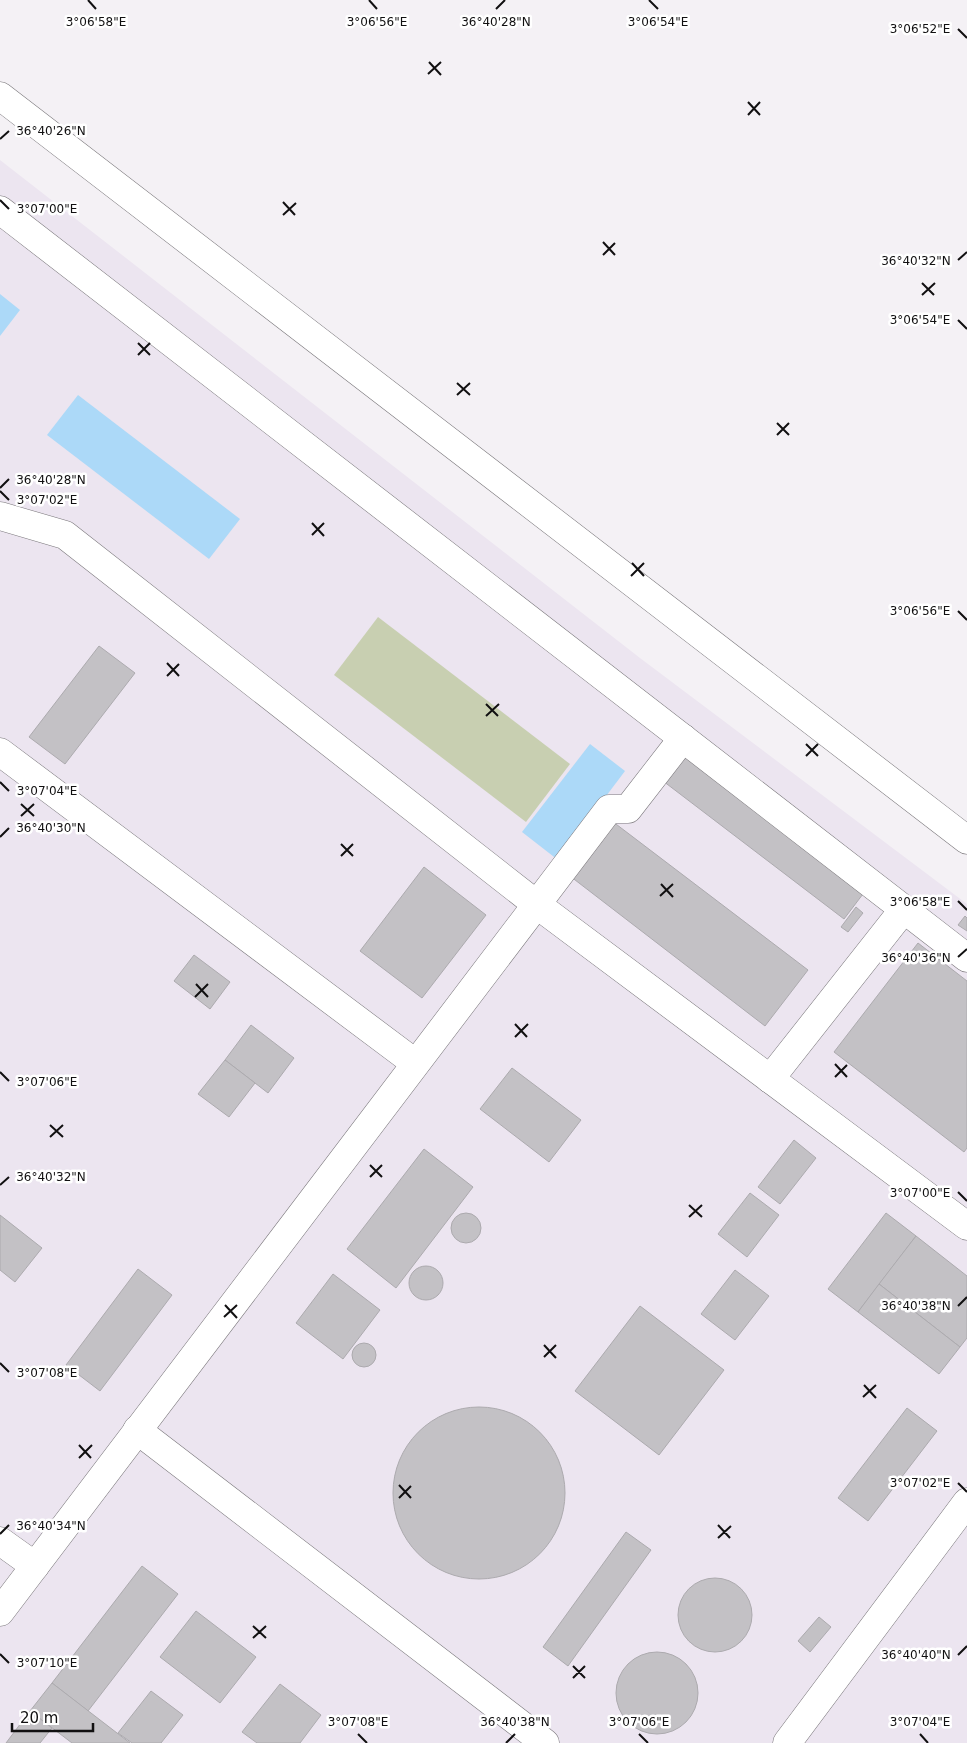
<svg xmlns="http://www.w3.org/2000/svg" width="967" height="1743" font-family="'DejaVu Sans',sans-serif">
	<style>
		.built { fill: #ece5f0 }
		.green { fill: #c8cfb1 }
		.water { fill: #acd9f8 }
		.building { fill: #c3c1c5; stroke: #acaaae }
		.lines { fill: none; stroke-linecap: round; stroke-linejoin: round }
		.minor-casing { stroke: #79767a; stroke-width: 29 }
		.minor { stroke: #fff; stroke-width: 28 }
		.ticks { fill: none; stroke: #111011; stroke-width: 2 }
		.ticks-label { font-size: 12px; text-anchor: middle; fill: #111011; stroke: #fff; stroke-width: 5; stroke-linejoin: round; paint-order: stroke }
	</style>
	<rect width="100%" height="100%" fill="#f4f1f5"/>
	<path class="built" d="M0 160 640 658 967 904V1743H0Z"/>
	<path class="green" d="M378 617 570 764 526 822 334 675Z"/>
	<g class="water">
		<path d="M0 294 20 310 0 336Z"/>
		<path d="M78 395 240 519 209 559 47 435Z"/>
		<path d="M590 744 625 771 558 860 522 832Z"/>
	</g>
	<g class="building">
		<path d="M99 646 135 673 65 764 29 737Z"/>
		<path d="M686 752 866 890 844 919 663 781Z"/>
		<path d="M608 818 808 970 765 1026 566 873Z"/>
		<path d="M424 867 486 915 422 998 360 951Z"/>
		<path d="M856 907 863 913 848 932 841 927Z"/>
		<path d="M965 916 967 918V931L958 925Z"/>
		<path d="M918 943 967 981V1148L964 1152 834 1052Z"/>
		<path d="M194 955 230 982 210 1009 174 981Z"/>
		<path d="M251 1025 294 1058 268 1093 225 1060Z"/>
		<path d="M225 1060 255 1083 229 1117 198 1094Z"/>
		<path d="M512 1068 581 1120 549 1162 480 1109Z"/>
		<path d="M794 1140 816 1158 780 1204 758 1187Z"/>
		<path d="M424 1149 473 1187 396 1288 347 1249Z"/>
		<path d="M750 1193 779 1215 747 1257 718 1234Z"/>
		<path d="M886 1213 916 1236 858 1312 828 1289Z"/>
		<circle cx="466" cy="1228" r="15"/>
		<path d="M0 1215 42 1248 15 1282 0 1270Z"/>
		<path d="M916 1236 967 1276V1338L960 1347 879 1284Z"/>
		<circle cx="426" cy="1283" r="17"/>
		<path d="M138 1269 172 1295 100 1391 66 1365Z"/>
		<path d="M735 1270 769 1296 735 1340 701 1314Z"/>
		<path d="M333 1274 380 1310 343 1359 296 1323Z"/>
		<path d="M879 1284 960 1347 939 1374 858 1312Z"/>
		<path d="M640 1306 724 1370 659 1455 575 1391Z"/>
		<circle cx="364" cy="1355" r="12"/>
		<circle cx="479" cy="1493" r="86"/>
		<path d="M907 1408 937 1431 868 1521 838 1498Z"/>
		<path d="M626 1532 651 1550 568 1666 543 1647Z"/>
		<path d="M142 1566 178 1594 88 1711 52 1683Z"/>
		<circle cx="715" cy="1615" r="37"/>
		<path d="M196 1611 256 1657 220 1703 160 1657Z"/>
		<path d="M819 1617 831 1627 810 1652 798 1641Z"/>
		<circle cx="657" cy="1693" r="41"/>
		<path d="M52 1683 130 1743H72L30 1711Z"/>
		<path d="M280 1684 321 1715 300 1743H257L242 1732Z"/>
		<path d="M151 1691 183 1715 161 1743H132L118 1733Z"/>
		<path d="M30 1711 52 1728 40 1743H6Z"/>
	</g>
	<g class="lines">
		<defs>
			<g id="minor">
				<path d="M0 96 967 840"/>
				<path d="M0 210 967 958"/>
				<path d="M0 516 65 535 536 904 967 1226"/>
				<path d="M0 752 415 1063"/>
				<path d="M770 1079 904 909"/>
				<path d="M137 1430 545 1743"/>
				<path d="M0 1541 35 1566"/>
				<path d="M0 1612 609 809H628L683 738"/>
				<path d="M787 1743 967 1502"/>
			</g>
		</defs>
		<use href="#minor" class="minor-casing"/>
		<use href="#minor" class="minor"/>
	</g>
	<path class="ticks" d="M88 0 96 9M369 0 377 9M649 0 658 9M496 9 505 0M958 29 967 38M429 62 441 75M428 74 441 62M748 102 760 115M748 115 760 102M0 139 9 131M0 200 9 209M283 202 295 215M283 215 296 203M603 242 615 255M603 255 615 243M958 260 967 252M922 283 934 295M922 295 935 283M958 320 967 329M138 343 150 355M138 355 150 343M457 383 470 395M457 395 470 383M777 423 789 435M777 435 789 423M0 488 9 479M0 491 9 500M312 523 324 536M312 535 324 523M632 563 644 576M631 576 644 563M958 611 967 620M167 663 179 676M167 676 179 664M486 704 498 716M486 716 499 704M806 744 818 756M806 756 818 744M0 782 9 791M21 804 34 816M21 816 34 804M0 837 9 828M341 844 353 856M341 856 353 844M661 884 673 897M660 896 673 884M958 901 967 910M958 957 967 949M196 984 208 997M195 997 208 984M515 1024 527 1037M515 1037 528 1024M835 1064 847 1077M0 1072 9 1081M835 1077 847 1065M50 1125 63 1137M50 1137 63 1125M370 1165 382 1177M370 1177 382 1165M0 1185 9 1177M958 1192 967 1201M689 1205 702 1217M689 1217 702 1205M225 1305 237 1318M958 1306 967 1297M224 1317 237 1305M544 1345 556 1358M544 1357 556 1345M0 1363 9 1372M864 1385 876 1398M863 1397 876 1385M79 1445 91 1458M79 1458 92 1445M958 1483 967 1492M399 1485 411 1498M399 1498 411 1486M718 1525 730 1538M0 1534 9 1525M718 1538 731 1526M253 1626 266 1638M253 1638 266 1626M0 1654 9 1663M958 1655 967 1646M573 1666 585 1678M573 1678 585 1666M358 1734 367 1743M639 1734 648 1743M920 1734 928 1743M506 1743 515 1734"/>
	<g class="ticks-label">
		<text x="496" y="26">36°40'28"N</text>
		<text x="96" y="26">3°06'58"E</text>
		<text x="377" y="26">3°06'56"E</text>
		<text x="658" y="26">3°06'54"E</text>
		<text x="920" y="33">3°06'52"E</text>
		<text x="51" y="135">36°40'26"N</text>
		<text x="47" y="213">3°07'00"E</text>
		<text x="916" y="265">36°40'32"N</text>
		<text x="920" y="324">3°06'54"E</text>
		<text x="51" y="484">36°40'28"N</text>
		<text x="47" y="504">3°07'02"E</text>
		<text x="920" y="615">3°06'56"E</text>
		<text x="47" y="795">3°07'04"E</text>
		<text x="51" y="832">36°40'30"N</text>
		<text x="920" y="906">3°06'58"E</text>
		<text x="916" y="962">36°40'36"N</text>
		<text x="47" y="1086">3°07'06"E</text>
		<text x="51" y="1181">36°40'32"N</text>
		<text x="920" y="1197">3°07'00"E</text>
		<text x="916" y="1310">36°40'38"N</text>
		<text x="47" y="1377">3°07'08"E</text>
		<text x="920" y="1487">3°07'02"E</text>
		<text x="51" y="1530">36°40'34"N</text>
		<text x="916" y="1659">36°40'40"N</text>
		<text x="47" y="1667">3°07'10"E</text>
		<text x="358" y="1726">3°07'08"E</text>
		<text x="639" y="1726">3°07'06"E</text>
		<text x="920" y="1726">3°07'04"E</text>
		<text x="515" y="1726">36°40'38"N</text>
	</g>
	<path d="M12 1723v8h81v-8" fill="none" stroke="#111011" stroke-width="2.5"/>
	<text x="20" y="1723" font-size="15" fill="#111011" stroke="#ffffff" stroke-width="4" paint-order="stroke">20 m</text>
</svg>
